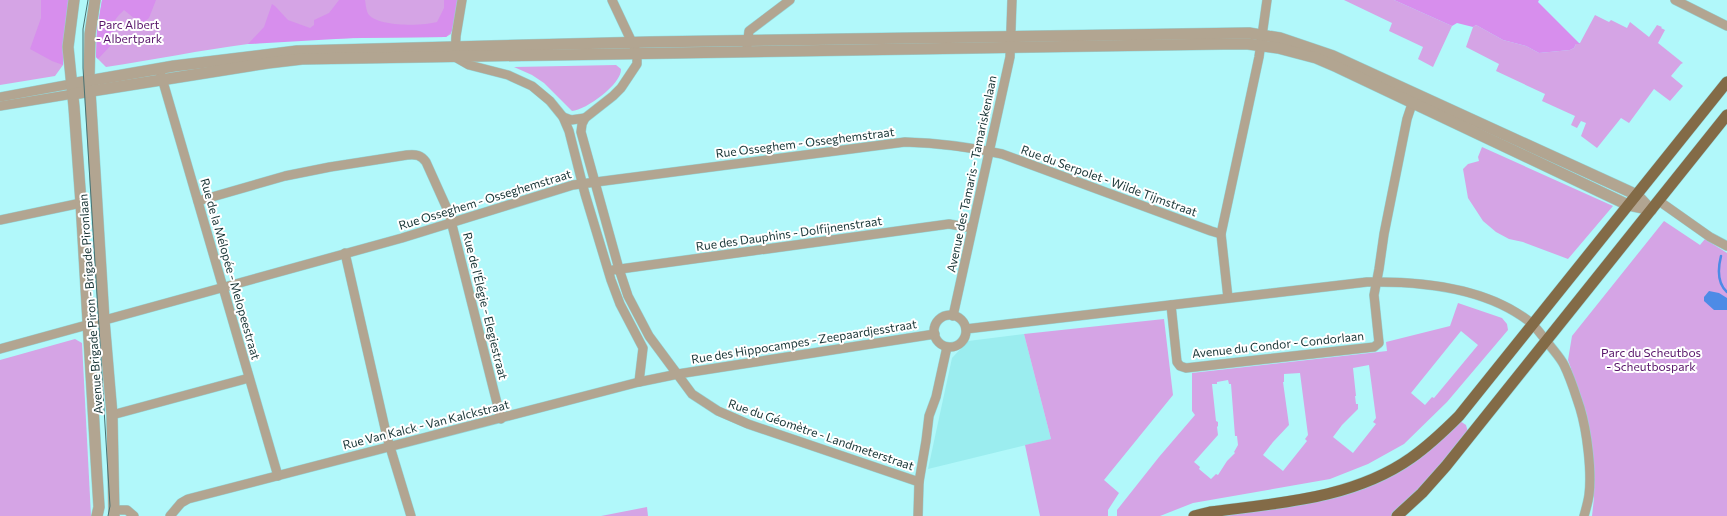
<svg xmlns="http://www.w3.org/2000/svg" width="1727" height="516" font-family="Commissioner,sans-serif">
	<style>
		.built { fill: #9bedef }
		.green { fill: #d5a4e5; fill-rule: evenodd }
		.forest { fill: #d78eed }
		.water { fill: #4d8be6 }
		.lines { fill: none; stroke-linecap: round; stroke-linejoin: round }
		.stream { stroke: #4d8be6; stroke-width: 2.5 }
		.minor-casing { stroke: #95d5d7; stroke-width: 10 }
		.tertiary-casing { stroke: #95d5d7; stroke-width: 12 }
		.primary-casing { stroke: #95d5d7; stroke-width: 12 }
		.minor { stroke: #b2a591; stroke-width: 9 }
		.tertiary { stroke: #b2a591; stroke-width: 11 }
		.primary { stroke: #836b47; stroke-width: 11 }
		.tram { stroke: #477172; stroke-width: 1 }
		.labels { text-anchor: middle; stroke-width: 4; stroke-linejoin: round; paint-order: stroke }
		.park-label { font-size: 12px; fill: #561368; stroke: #fff }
		.street-label { font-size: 12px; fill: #173435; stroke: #fff }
	</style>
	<rect width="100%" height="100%" fill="#b1f8fa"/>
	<path class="built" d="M1024 334 1051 439 928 469 952 358 968 341Z"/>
	<g class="green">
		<path d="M0 0H69L65 25 63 65 55 76 0 85Z"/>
		<path d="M102 0H458L451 34 446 37C380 38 314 37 248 44 201 50 153 60 106 67L96 57 97 30Z"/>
		<path d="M1344 0H1394L1452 26 1433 67 1418 59 1423 47 1389 31 1392 23Z"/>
		<path d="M1595 15 1609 22 1611 20 1627 28 1630 22 1649 37 1657 25 1662 27 1661 28 1665 30 1658 43 1683 63 1681 64 1671 76 1683 86 1670 101 1654 89 1629 123 1621 118 1597 148 1581 136 1586 123 1581 121 1577 128 1571 125 1575 116 1542 101 1545 94 1496 71 1499 64 1466 47 1473 27 1476 25 1503 40 1526 46 1539 53 1570 50 1574 48 1576 44 1580 43Z"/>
		<path d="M616 65 621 69C622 84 586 110 572 111L544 83 532 75 514 67Z"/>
		<path d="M1482 147 1613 206 1568 259 1523 242 1509 239 1496 232 1483 221 1468 198 1463 169 1468 164 1479 161 1478 157Z"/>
		<path d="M1664 221 1700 245 1705 239 1727 253V516H1592L1594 498 1593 454 1586 412 1568 360 1572 336Z"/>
		<path d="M1458 303 1502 318 1507 324 1508 330 1447 402 1404 444 1368 464 1330 479 1193 503 1160 516H1117V510L1159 457 1195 415 1192 411V373L1387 351 1386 342 1450 326ZM1461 331 1478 345 1434 398 1432 397 1425 405 1411 393ZM1369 365 1376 418 1373 422 1376 424 1353 453 1333 437 1342 425 1358 409V404H1356L1355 396H1356L1353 368ZM1300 373 1308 435 1305 439 1307 441 1283 471 1263 455 1273 442 1289 425 1283 382H1284V374ZM1228 380 1229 384H1231L1235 436H1237L1238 445 1234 452 1235 453 1227 461 1218 475 1216 474 1211 479 1199 469 1200 467 1194 462 1218 435 1217 427 1218 426V422L1216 421 1212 384H1217V382Z"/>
		<path d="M1164 319 1173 395 1104 480 1119 493 1108 510V516H1040L1025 445 1051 439 1024 334Z"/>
		<path d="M75 339 82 343 91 516H0V360Z"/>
		<path d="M1460 421 1466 425 1468 432 1442 466 1392 516H1211L1369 484Z"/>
		<path d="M647 507 648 516H601Z"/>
	</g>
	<g class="forest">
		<path d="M41 0H69L65 25 63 65 52 61 30 49 41 18Z"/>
		<path d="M102 0H156L149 18 139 26 136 25 135 19 124 10C112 22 111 24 115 41L98 59 96 57 97 30Z"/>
		<path d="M339 0H365C366 5 366 11 369 15 380 27 423 26 437 22L444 8V0H458L452 31 446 37 353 38 248 44 264 27 272 4 275 6 288 20 310 28 314 25V20L329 13Z"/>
		<path d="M1394 0H1539L1538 2 1580 44H1576L1574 48 1570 50 1539 53 1526 46 1503 40 1476 25 1473 27 1457 23 1452 26Z"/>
	</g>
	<path class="water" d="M1709 291 1719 293 1727 298V310H1714L1704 301V297Z"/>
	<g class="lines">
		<path class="stream" d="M1721 256C1718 268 1717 283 1727 292"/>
		<defs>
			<g id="minor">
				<path d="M462 0 456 36 455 57 469 65 508 75 532 86 550 101 563 117 569 131 585 194 611 280 620 304 643 348 639 382"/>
				<path d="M612 0 637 53V64L621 88 613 96 585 118 582 124 581 132 619 269 628 296 649 336 692 394 718 411 748 424 919 482"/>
				<path d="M1675 0 1727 26"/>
				<path d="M747 46 749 31 790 0"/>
				<path d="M159 68 278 476"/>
				<path d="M0 97 71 84"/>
				<path d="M0 106 73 94"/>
				<path d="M563 117 571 120 585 118"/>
				<path d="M198 201 285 176 330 167 407 155C416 154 421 155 426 162L449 213 501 419"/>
				<path d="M1659 201 1710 237 1727 246"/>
				<path d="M0 220 81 203"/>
				<path d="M345 253 387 437 411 516"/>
				<path d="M613 270 949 224 972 228"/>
				<path d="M1228 298 1221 234 1259 57 1267 0"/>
				<path d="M1171 305 1177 362 1180 366 1186 368 1374 347 1379 343 1374 295 1379 269 1384 234 1407 119 1414 98"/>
				<circle cx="950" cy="331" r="16"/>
				<path d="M953 316 1010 57 1012 0"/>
				<path d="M966 329 1367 282C1421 281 1486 287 1530 322 1537 328 1542 336 1548 343 1553 350 1560 357 1564 365 1571 379 1575 393 1580 408 1587 431 1592 472 1589 495 1588 502 1586 509 1584 516"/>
				<path d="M0 349 402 238 573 185 905 142C938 143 970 147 1002 154L1211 231 1221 234"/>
				<path d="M112 415 249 378"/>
				<path d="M115 510H127L134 516"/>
				<path d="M170 516 181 503 188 499 639 382 678 374 935 334"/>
				<path d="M918 516 919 482 926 441 929 416 936 397 947 347"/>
			</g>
			<g id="tertiary">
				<path d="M74 0 68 47 74 107 81 203 97 475 99 507 97 516"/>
				<path d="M89 80 90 34 95 0"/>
				<path d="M71 84 174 66 297 51 650 42 1249 33 1280 38 1333 56 1637 195 1651 210"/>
				<path d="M90 91 104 320 112 415 114 516"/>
				<path d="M73 94 268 63 302 59 1223 44H1248L1278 48 1316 58 1337 67 1628 205 1651 210"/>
			</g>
			<g id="primary">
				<path d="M1194 516 1210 512C1278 503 1353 499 1411 458 1428 446 1444 431 1459 416L1727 82"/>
				<path d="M1397 516 1422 493 1446 466 1727 115"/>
			</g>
		</defs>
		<use href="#minor" class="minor-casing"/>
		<use href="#tertiary" class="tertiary-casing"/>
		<use href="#primary" class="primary-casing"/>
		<use href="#minor" class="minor"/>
		<use href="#tertiary" class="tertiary"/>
		<use href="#primary" class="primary"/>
		<path class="tram" d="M88 0 83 29V68L110 506 108 516"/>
	</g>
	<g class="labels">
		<g class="park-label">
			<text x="129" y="29">Parc Albert<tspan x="129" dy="14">- Albertpark</tspan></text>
			<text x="1651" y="357">Parc du Scheutbos<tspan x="1651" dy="14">- Scheutbospark</tspan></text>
		</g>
		<g class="street-label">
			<text transform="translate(805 143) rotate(-7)" y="4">Rue Osseghem - Osseghemstraat</text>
			<text transform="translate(972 174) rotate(-78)" y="4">Avenue des Tamaris - Tamariskenlaan</text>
			<text transform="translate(1109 181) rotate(20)" y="4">Rue du Serpolet - Wilde Tijmstraat</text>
			<text transform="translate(485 200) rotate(-17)" y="4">Rue Osseghem - Osseghemstraat</text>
			<text transform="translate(789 234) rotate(-8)" y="4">Rue des Dauphins - Dolfijnenstraat</text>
			<text transform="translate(230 269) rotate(74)" y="4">Rue de la Mélopée - Melopeestraat</text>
			<text transform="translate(91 304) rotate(-94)" y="4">Avenue Brigade Piron - Brigade Pironlaan</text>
			<text transform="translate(485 306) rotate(76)" y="4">Rue de l'Élégie - Elegiestraat</text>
			<text transform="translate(804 342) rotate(-9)" y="4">Rue des Hippocampes - Zeepaardjesstraat</text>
			<text transform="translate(1278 345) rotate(-6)" y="4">Avenue du Condor - Condorlaan</text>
			<text transform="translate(426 425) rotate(-14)" y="4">Rue Van Kalck - Van Kalckstraat</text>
			<text transform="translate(821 435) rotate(19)" y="4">Rue du Géomètre - Landmeterstraat</text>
		</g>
	</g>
</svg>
